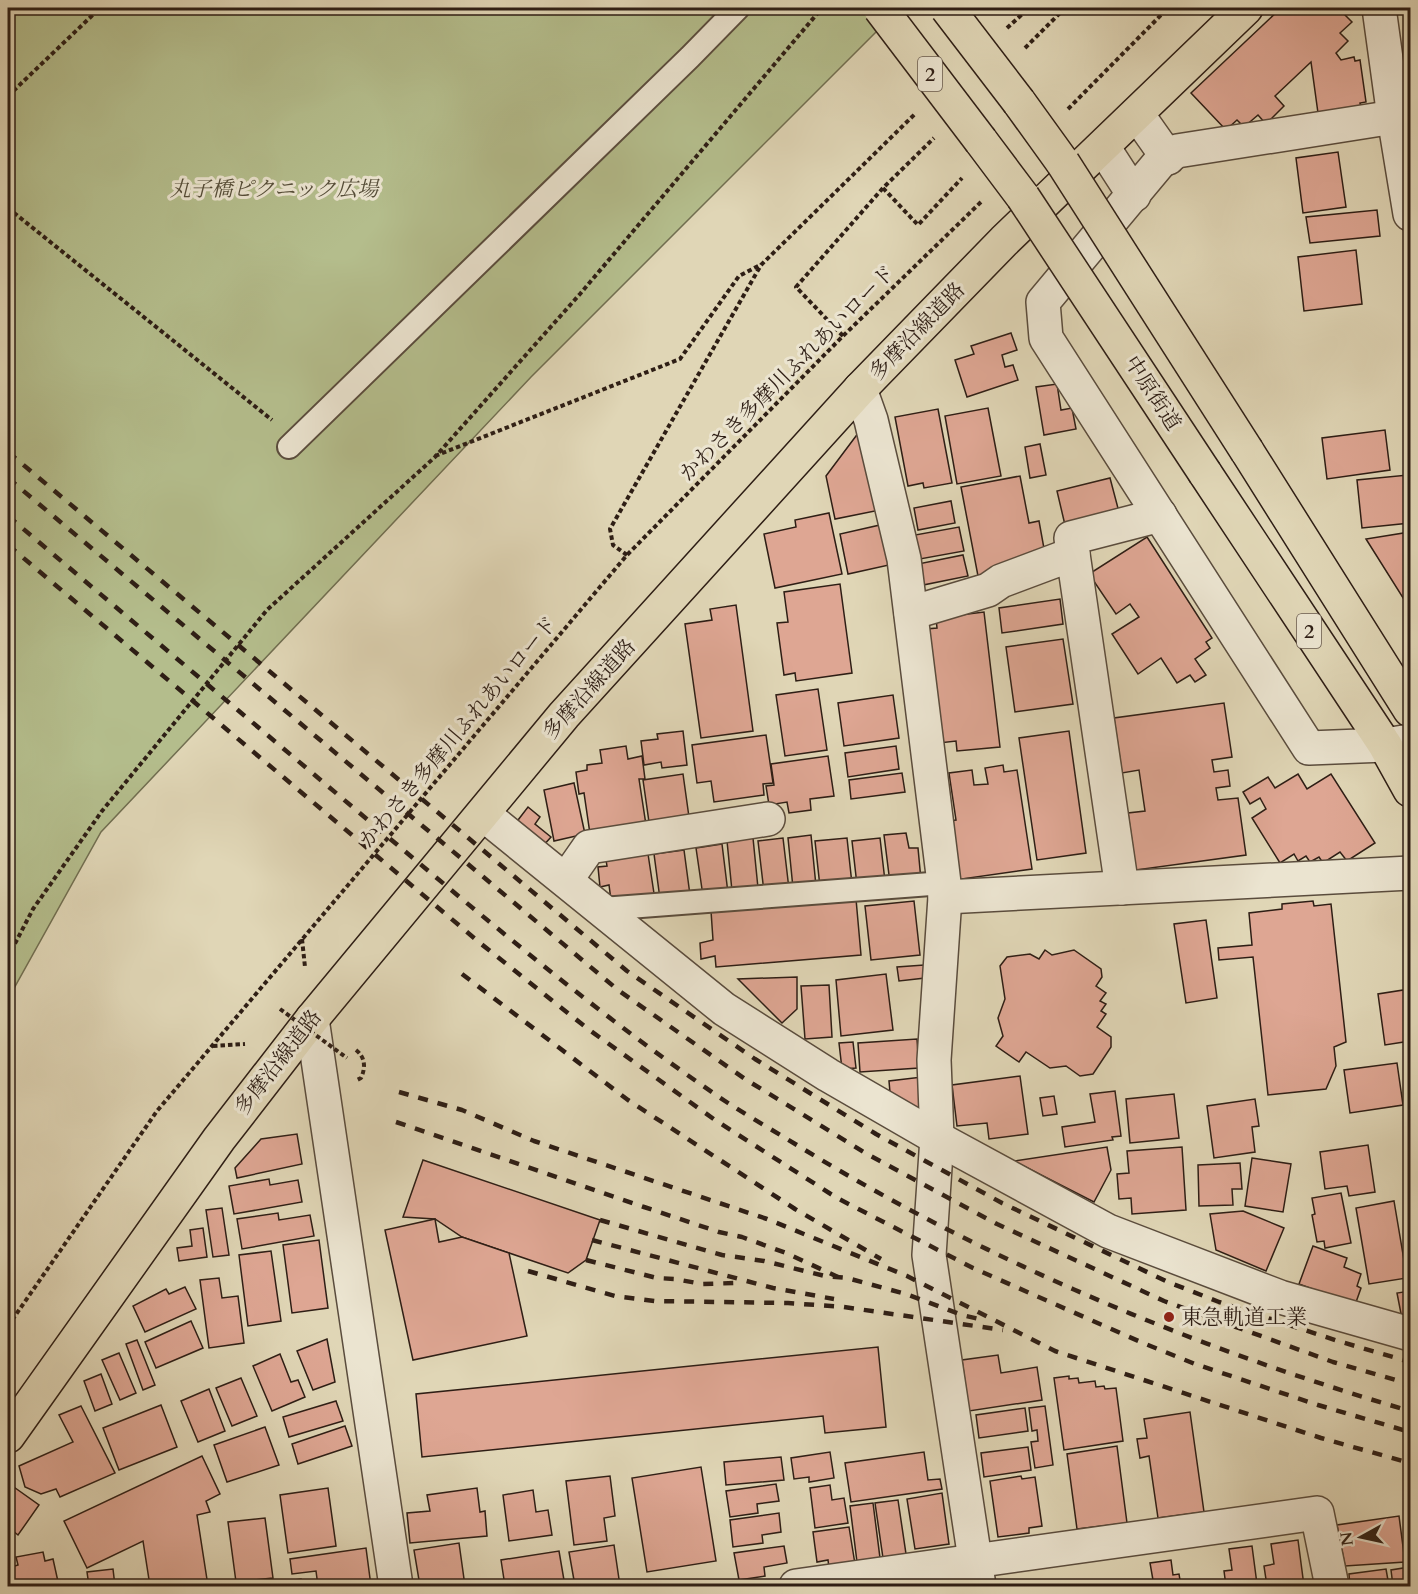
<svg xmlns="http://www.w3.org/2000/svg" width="1418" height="1594" font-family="Cardo,'Noto Serif JP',serif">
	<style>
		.green { fill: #b4bd8c; stroke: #716e50; stroke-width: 1.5 }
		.building { fill: #dea693; stroke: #2e1e15; stroke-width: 1.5 }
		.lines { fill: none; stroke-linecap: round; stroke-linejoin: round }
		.service-casing { stroke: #5a4c3d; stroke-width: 26 }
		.minor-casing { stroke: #5a4c3d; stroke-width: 36 }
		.tertiary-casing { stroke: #5a4c3d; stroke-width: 36 }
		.primary-casing { stroke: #2e1e15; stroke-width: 36 }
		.path { stroke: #2e1e15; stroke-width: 4; stroke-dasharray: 4.5 3; stroke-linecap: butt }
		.service { stroke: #ebe4d0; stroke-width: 22 }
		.minor { stroke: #ebe4d0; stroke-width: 33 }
		.tertiary { stroke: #ebe4d0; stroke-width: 33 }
		.primary { stroke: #e0d6b6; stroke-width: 33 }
		.rail { stroke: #2e1e15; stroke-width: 4.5; stroke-dasharray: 10 10; stroke-linecap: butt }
		.primary-bridge-casing { stroke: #2e1e15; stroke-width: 36; stroke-linecap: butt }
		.path-bridge { stroke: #2e1e15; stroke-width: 4; stroke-dasharray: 4.5 3; stroke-linecap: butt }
		.primary-bridge { stroke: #e0d6b6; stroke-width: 33 }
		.poi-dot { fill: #8f2418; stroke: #ebe4d0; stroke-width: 2 }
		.labels { text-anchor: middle; stroke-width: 6; stroke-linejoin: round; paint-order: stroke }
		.shield { fill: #ebe4d0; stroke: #67594d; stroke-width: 1.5 }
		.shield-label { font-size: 20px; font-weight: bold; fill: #2e1e15 }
		.park-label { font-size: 21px; font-style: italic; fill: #564e39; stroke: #ebe4d0 }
		.street-label { font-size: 21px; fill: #2e1e15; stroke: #ebe4d0 }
		.poi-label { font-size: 21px; fill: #2e1e15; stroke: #ebe4d0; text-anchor: start }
	</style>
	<rect width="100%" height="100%" fill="#e0d6b6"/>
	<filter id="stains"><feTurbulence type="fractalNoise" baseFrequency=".00333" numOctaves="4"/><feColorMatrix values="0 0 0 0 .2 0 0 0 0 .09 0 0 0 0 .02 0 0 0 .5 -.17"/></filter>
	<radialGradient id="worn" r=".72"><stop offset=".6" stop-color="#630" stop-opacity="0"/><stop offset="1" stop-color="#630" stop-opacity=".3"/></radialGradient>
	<path class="green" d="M8 8H900L531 377 101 832 8 999Z"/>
	<g class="building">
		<path d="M1281 8H1352L1345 15 1352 22 1340 33 1348 41 1336 53 1341 60 1354 57 1355 61 1360 60 1366 102 1360 103 1361 107 1318 113 1311 62 1275 96 1284 106 1266 124 1258 115 1244 127 1237 120 1226 130 1191 93Z"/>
		<path d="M1338 152 1346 207 1303 213 1296 158Z"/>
		<path d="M1377 210 1380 236 1310 243 1306 217Z"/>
		<path d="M1356 250 1362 304 1304 311 1298 257Z"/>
		<path d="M1011 333 1017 350 1002 355 1005 367 1013 365 1018 380 967 397 955 360 974 354 971 346Z"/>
		<path d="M1057 384 1061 410 1072 408 1076 429 1044 435 1036 387Z"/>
		<path d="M988 408 1001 476 957 484 945 416Z"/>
		<path d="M938 409 952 483 924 488 923 483 908 486 895 417Z"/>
		<path d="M1385 430 1390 470 1327 479 1322 438Z"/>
		<path d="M859 432 880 510 835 519 826 476Z"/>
		<path d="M1040 444 1046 475 1030 478 1025 447Z"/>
		<path d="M1408 475 1410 523 1362 528 1357 480Z"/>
		<path d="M1020 476 1029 523 1039 521 1045 554 978 576 961 487Z"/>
		<path d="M1110 478 1119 512 1065 525 1057 491Z"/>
		<path d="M951 501 955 523 918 530 914 508Z"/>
		<path d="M829 513 842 574 775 588 764 534 796 527 795 520Z"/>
		<path d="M880 525 889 565 848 574 840 534Z"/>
		<path d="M959 527 964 551 920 559 915 535Z"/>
		<path d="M1410 532V609L1366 539Z"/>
		<path d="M1147 537 1212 638 1206 642 1210 648 1195 659 1206 675 1195 682 1190 675 1177 683 1161 658 1138 674 1112 634 1139 617 1130 604 1116 614 1089 574Z"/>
		<path d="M963 555 968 576 923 585 918 564Z"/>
		<path d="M840 584 852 673 796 681 795 673 784 675 777 623 788 622 784 592Z"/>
		<path d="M1060 599 1063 624 1002 633 999 608Z"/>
		<path d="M736 605 753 731 701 738 685 624 712 620 710 609Z"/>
		<path d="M984 612 1000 747 957 751 956 741 939 743 926 629 937 628 936 618Z"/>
		<path d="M1063 639 1073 704 1015 712 1006 647Z"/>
		<path d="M818 689 827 750 785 756 776 695Z"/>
		<path d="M893 695 899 738 844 746 838 703Z"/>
		<path d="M1224 703 1232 757 1212 760 1214 772 1228 770 1230 786 1216 788 1218 800 1238 798 1246 855 1136 870 1128 813 1145 811 1139 770 1122 773 1114 718Z"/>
		<path d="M683 731 687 765 662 768 661 762 644 765 641 741 658 739 657 734Z"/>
		<path d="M1069 731 1086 853 1037 860 1019 738Z"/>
		<path d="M766 735 773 783 763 784 764 795 714 802 711 781 697 783 692 745Z"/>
		<path d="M626 746 628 759 642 756 645 779H639L646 825 590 834 584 793 579 794 576 772 587 770V765L602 763 600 750Z"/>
		<path d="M896 746 899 769 848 777 845 753Z"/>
		<path d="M828 756 834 796 810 799 811 810 789 813 787 802 769 805 766 786 774 785 771 764Z"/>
		<path d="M1003 765 1004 772 1017 770 1032 869 955 880 947 821 956 820 949 773 972 770 974 785 988 784 985 768Z"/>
		<path d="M902 773 905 792 851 799 849 780Z"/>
		<path d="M683 774 689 817 649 822 643 780Z"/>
		<path d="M1298 774 1307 789 1331 774 1375 843 1347 861 1340 852 1323 863 1319 857 1310 862 1306 856 1298 861 1294 854 1280 863 1252 818 1266 809 1260 798 1250 804 1243 792 1268 777 1275 788Z"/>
		<path d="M574 783 585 834 554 841 544 790Z"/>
		<path d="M528 807 540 817 535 824 551 837 542 847 515 824Z"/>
		<path d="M906 833 909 848H918L921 880 890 883 884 835Z"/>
		<path d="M811 835 816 886 793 888 788 838Z"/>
		<path d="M753 838 758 888 732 891 727 841Z"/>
		<path d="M783 838 789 889 764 892 758 841Z"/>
		<path d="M847 838 852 884 820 887 815 841Z"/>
		<path d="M880 838 885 881 857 885 852 841Z"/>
		<path d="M722 844 728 893 703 896 696 848Z"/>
		<path d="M684 850 690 895 660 899 654 854Z"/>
		<path d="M648 854 655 900H611L609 885 600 887 598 867 607 866 606 860Z"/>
		<path d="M856 899 861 955 716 967 715 956 701 959 700 943 713 940 711 911Z"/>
		<path d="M914 901 920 955 871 960 865 906Z"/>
		<path d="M1313 901 1314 906 1331 904 1346 1042 1334 1047 1336 1066 1326 1089 1268 1095 1253 957 1219 960 1218 948 1252 945 1249 913 1282 909V904Z"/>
		<path d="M1206 920 1217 998 1186 1003 1174 924Z"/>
		<path d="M1045 950 1052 955 1074 950 1101 969 1102 977 1096 986 1106 993 1100 1001 1106 1004 1101 1011 1106 1014 1097 1027 1111 1037V1047L1093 1074 1080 1076 1066 1066 1050 1068 1026 1052 1019 1062 996 1046 1003 1036 998 1018 1005 999 1000 966 1007 957 1030 954 1039 959Z"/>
		<path d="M924 965 925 978 899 981 897 967Z"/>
		<path d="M886 974 893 1030 841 1036 836 980Z"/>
		<path d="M797 977V1009L782 1023 738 979Z"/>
		<path d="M829 985 832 1037 805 1039 801 986Z"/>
		<path d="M1410 989V1041L1385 1045 1378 994Z"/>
		<path d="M917 1039 919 1068 860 1072 858 1043Z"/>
		<path d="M853 1042 856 1068 842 1069 839 1043Z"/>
		<path d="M1397 1063 1403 1105 1350 1113 1344 1070Z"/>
		<path d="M1020 1076 1028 1134 989 1139 987 1123 957 1126 952 1085Z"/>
		<path d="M922 1077 926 1111 906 1113 891 1104 889 1081Z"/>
		<path d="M1115 1091 1121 1136 1112 1137 1113 1140 1065 1147 1062 1127 1095 1122 1090 1094Z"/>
		<path d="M1174 1094 1179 1138 1130 1143 1126 1099Z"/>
		<path d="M1054 1096 1057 1114 1043 1116 1040 1098Z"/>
		<path d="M1255 1099 1259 1126 1252 1127 1255 1152 1214 1158 1207 1106Z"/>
		<path d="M297 1134 302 1164 237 1178 235 1168 261 1139Z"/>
		<path d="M1368 1145 1375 1192 1349 1196 1347 1186 1325 1189 1320 1152Z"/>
		<path d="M1107 1147 1111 1170 1094 1202 1014 1161Z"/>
		<path d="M1182 1147 1186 1210 1132 1214 1131 1198 1119 1199 1117 1174 1129 1173 1127 1151Z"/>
		<path d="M1252 1158 1291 1164 1283 1212 1245 1206Z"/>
		<path d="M423 1160 600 1220 586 1260 568 1273 462 1237 435 1219 403 1217Z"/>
		<path d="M1240 1163 1242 1189H1232L1233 1205 1199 1206 1198 1165Z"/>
		<path d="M269 1179 270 1185 298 1180 302 1202 234 1214 229 1186Z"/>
		<path d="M1341 1193 1351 1243 1325 1248 1324 1241 1317 1242 1312 1215 1315 1214 1312 1198Z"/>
		<path d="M1394 1201 1407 1278 1369 1284 1356 1208Z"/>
		<path d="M222 1208 229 1255 213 1257 206 1210Z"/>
		<path d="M1243 1211 1284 1228 1266 1271 1216 1250 1210 1214Z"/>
		<path d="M278 1213 279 1220 310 1215 314 1236 242 1249 237 1219Z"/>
		<path d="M435 1219 439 1242 462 1237 509 1253 527 1336 413 1360 385 1230Z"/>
		<path d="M203 1228 207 1257 179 1261 177 1248 192 1246 190 1230Z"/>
		<path d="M319 1240 328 1308 292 1313 283 1245Z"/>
		<path d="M1313 1246 1347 1258 1344 1267 1361 1274 1357 1286 1361 1288 1355 1305 1299 1284Z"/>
		<path d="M271 1251 281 1321 248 1326 239 1255Z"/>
		<path d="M219 1278 222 1298 238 1296 244 1343 209 1348 200 1280Z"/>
		<path d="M185 1287 196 1309 145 1332 133 1306 166 1289 169 1294Z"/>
		<path d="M1410 1291V1323L1403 1324 1397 1293Z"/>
		<path d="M191 1321 203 1348 156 1368 145 1342Z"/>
		<path d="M327 1339 335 1382 313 1390 297 1351Z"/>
		<path d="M137 1340 155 1385 143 1390 126 1344Z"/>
		<path d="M878 1347 886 1427 825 1433 823 1416 422 1457 416 1394Z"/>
		<path d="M119 1353 136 1393 120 1400 102 1360Z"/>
		<path d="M280 1354 291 1382 298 1380 305 1397 272 1411 253 1366Z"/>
		<path d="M998 1355 1001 1373 1037 1367 1042 1400 969 1411 962 1360Z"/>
		<path d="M101 1374 112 1404 95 1411 84 1381Z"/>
		<path d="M1069 1376V1379L1078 1378 1079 1383 1095 1381 1096 1387 1104 1386 1105 1389 1116 1388 1123 1441 1064 1450 1054 1378Z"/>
		<path d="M241 1378 257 1416 232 1426 216 1388Z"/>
		<path d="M209 1389 225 1431 198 1442 181 1401Z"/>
		<path d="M336 1401 343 1421 289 1437 283 1417Z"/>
		<path d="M161 1405 177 1447 119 1470 103 1428Z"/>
		<path d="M81 1406 115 1473 60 1497 56 1489 41 1494 25 1487 19 1466 73 1442 59 1415Z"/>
		<path d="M1045 1406 1053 1465 1035 1468 1031 1442 1038 1441 1037 1430 1032 1431 1029 1408Z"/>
		<path d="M1025 1408 1028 1431 979 1438 976 1415Z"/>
		<path d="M1190 1412 1204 1512 1158 1518 1149 1456 1140 1458 1137 1439 1147 1438 1144 1419Z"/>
		<path d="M345 1426 352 1446 298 1464 292 1444Z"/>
		<path d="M265 1427 279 1465 227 1482 214 1445Z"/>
		<path d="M1117 1446 1127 1523 1077 1529 1067 1454Z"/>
		<path d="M1028 1447 1031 1470 984 1477 981 1453Z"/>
		<path d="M830 1452 834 1478 809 1482V1477L794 1479 791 1458Z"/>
		<path d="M924 1452 928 1480 940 1479 942 1489 851 1502 845 1463Z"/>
		<path d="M202 1456 220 1494 206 1501 210 1512 197 1515 208 1586H150L143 1541 87 1568 64 1521Z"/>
		<path d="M781 1457 784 1480 726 1485 724 1462Z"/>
		<path d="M701 1467 716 1561 647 1572 632 1478Z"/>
		<path d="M610 1476 615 1516 604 1518 607 1541 574 1545 566 1481Z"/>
		<path d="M1021 1476 1022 1479 1035 1477 1042 1526 1029 1528V1533L998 1537 990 1481Z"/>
		<path d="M776 1484 779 1501 757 1504 758 1513 730 1517 726 1491Z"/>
		<path d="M11 1485 39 1505 18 1535 8 1527V1490Z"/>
		<path d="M830 1485 832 1500 844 1498 848 1523 815 1528 810 1488Z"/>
		<path d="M328 1488 336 1546 288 1553 280 1495Z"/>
		<path d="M477 1488 480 1512 485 1511 487 1536 410 1543 407 1513 430 1511 427 1495Z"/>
		<path d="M533 1490 536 1512 548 1510 552 1535 509 1541 503 1495Z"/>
		<path d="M942 1493 949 1544 915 1549 907 1499Z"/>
		<path d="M898 1500 906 1554 883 1558 875 1503Z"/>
		<path d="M1410 1501V1533L1406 1502Z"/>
		<path d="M873 1503 880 1558 857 1562 850 1506Z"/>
		<path d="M779 1513 781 1532 762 1535 763 1543 733 1547 730 1520Z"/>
		<path d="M1399 1516 1405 1562 1345 1566 1337 1525Z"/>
		<path d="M265 1518 273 1578 236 1582 228 1522Z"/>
		<path d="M849 1527 855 1564 829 1568 828 1560 817 1562 813 1532Z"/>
		<path d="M1298 1540 1304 1586H1267L1264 1566 1274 1564 1271 1544Z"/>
		<path d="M459 1543 465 1586H420L414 1550Z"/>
		<path d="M614 1545 620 1586H575L569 1552Z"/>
		<path d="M784 1546 787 1563 764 1567 765 1576 739 1580 734 1553Z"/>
		<path d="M1252 1546 1257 1584 1226 1586 1224 1571 1232 1570 1229 1549Z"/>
		<path d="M366 1548 371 1586H318L316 1571 292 1574 290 1559Z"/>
		<path d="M559 1551 565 1586H505L501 1560Z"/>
		<path d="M43 1552 45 1561 53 1559 59 1586H10L8 1568 18 1565 16 1557Z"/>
		<path d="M1171 1560 1173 1575 1179 1574 1181 1586H1154L1150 1563Z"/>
		<path d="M1410 1567V1586H1393L1391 1570Z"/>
		<path d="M113 1569 115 1586H89L87 1572Z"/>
		<path d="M1386 1569 1389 1586H1350L1349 1574Z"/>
		<path d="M301 1579 302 1586H257V1585Z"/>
	</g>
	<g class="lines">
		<defs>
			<g id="service">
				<path d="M289 447 690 57 738 8"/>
				<path d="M602 909 944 883"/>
			</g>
			<g id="minor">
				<path d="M1137 114 1168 158"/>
				<path d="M1103 147 1134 195"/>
				<path d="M860 389 871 420 904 559 944 883 945 897 934 1060 937 1138 929 1255 979 1586"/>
				<path d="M1073 554 1071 538 1160 515"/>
				<path d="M911 613 988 590 1001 581 1073 554 1122 888"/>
				<path d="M1385 745 1309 748 1046 338 1043 302 1160 162 1177 151 1394 117"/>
				<path d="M483 814 724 1009 828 1075 937 1138 1108 1231 1280 1297 1410 1334"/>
				<path d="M566 880 589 847 768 819"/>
				<path d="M945 897 1410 873"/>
				<path d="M312 1019 396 1586"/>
				<path d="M796 1586 1317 1513 1332 1586"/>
			</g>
			<g id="tertiary">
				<path d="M1379 8 1394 117 1410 214"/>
				<path d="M1385 745 1410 741"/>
			</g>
			<g id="primary">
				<path d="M1019 102 1063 163"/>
				<path d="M981 141 1023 197"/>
				<path d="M1247 451 1410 710"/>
				<path d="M1205 473 1385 745 1410 790"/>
				<path d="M8 1436 219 1139 312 1019 564 715 860 389 1004 241 1246 8"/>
			</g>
		</defs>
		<use href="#service" class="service-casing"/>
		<use href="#minor" class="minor-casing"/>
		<use href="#tertiary" class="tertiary-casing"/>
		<use href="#primary" class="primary-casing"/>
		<g class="path">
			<path d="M1007 28 1029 8"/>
			<path d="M1025 48 1065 8"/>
			<path d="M8 96 100 8"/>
			<path d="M1068 109 1168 8"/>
			<path d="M883 188 918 225 962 178"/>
			<path d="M8 208 272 420"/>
			<path d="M843 336 796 287 883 188 934 138"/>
			<path d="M435 456 680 359 739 276 760 265"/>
			<path d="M627 555 613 545 610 529 761 265 916 113"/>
			<path d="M302 939 305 967"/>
			<path d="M8 957 33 909 102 811 267 610 435 457 580 294 822 8"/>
			<path d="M213 1046 245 1044"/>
			<path d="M356 1050C365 1057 366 1067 361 1078L357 1080"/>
			<path d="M8 1326 157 1111 627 555 843 336 981 202"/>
		</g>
		<use href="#service" class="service"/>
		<use href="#minor" class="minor"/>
		<use href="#tertiary" class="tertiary"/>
		<use href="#primary" class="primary"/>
		<g class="rail">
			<path d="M8 452 627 971 755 1059 876 1134 1002 1203 1168 1282 1219 1302 1338 1341 1410 1362"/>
			<path d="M8 478 618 990 745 1079 867 1154 997 1224 1164 1301 1333 1362 1410 1384"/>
			<path d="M8 516C132 621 257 726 382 832 494 926 606 1021 728 1103 751 1118 776 1132 800 1147 990 1263 1197 1349 1410 1411"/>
			<path d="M8 545 480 943 588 1029 715 1120 837 1198 973 1268 1143 1343 1195 1364 1318 1405 1410 1432"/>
			<path d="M462 974 628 1100 795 1209 881 1259"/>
			<path d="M399 1092 462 1110 534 1141 767 1219 907 1276 1055 1351 1321 1438 1410 1463"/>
			<path d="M396 1122 644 1207 719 1232 742 1237 786 1253 838 1277"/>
			<path d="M600 1220 722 1255 764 1261 825 1276 847 1278 906 1294 962 1315 979 1319"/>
			<path d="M592 1240 773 1288 834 1299"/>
			<path d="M586 1260 657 1278 675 1279 702 1284 736 1283"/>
			<path d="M528 1271 615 1296 655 1301 788 1303 844 1307 1003 1330"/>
		</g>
		<defs>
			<g id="primary-bridge">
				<path d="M880 8 981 141"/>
				<path d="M947 8 1019 102"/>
				<path d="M1063 163 1247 451"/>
				<path d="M1023 197 1205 473"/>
			</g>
		</defs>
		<use href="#primary-bridge" class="primary-bridge-casing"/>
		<path class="path-bridge" d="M280 1009 347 1058"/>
		<use href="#primary-bridge" class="primary-bridge"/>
	</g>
	<circle class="poi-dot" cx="1169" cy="1317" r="6"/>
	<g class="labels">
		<g class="shield">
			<rect x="918" y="57" width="24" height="34" rx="4.5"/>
			<rect x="1297" y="614" width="24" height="34" rx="4.5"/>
		</g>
		<g class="shield-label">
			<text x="930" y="81">2</text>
			<text x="1309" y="638">2</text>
		</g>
		<g class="park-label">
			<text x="274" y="196">丸子橋ピクニック広場</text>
		</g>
		<g class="street-label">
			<text transform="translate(917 331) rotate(-46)" y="7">多摩沿線道路</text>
			<text transform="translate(787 373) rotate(-45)" y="7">かわさき多摩川ふれあいロード</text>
			<text transform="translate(1153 393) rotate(57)" y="7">中原街道</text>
			<text transform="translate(589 689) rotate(-48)" y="7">多摩沿線道路</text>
			<text transform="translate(458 732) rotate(-50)" y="7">かわさき多摩川ふれあいロード</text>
			<text transform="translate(278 1062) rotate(-52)" y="7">多摩沿線道路</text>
		</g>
		<g class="poi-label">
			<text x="1181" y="1324">東急軌道工業</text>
		</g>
	</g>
	<rect width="1418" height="1594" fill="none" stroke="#e0d6b6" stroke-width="30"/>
	<rect x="9" y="9" width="1400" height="1576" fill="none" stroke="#2e1e15" stroke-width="3"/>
	<rect x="15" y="15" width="1388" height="1564" fill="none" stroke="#2e1e15" stroke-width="1.5"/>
	<g transform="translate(1361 1537) rotate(262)" stroke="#ebe4d0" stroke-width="4.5" paint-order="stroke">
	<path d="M0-4.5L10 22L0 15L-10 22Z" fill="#2e1e15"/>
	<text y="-9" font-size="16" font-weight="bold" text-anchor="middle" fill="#2e1e15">N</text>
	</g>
	<rect width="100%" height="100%" filter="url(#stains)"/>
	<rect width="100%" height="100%" fill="url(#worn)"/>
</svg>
